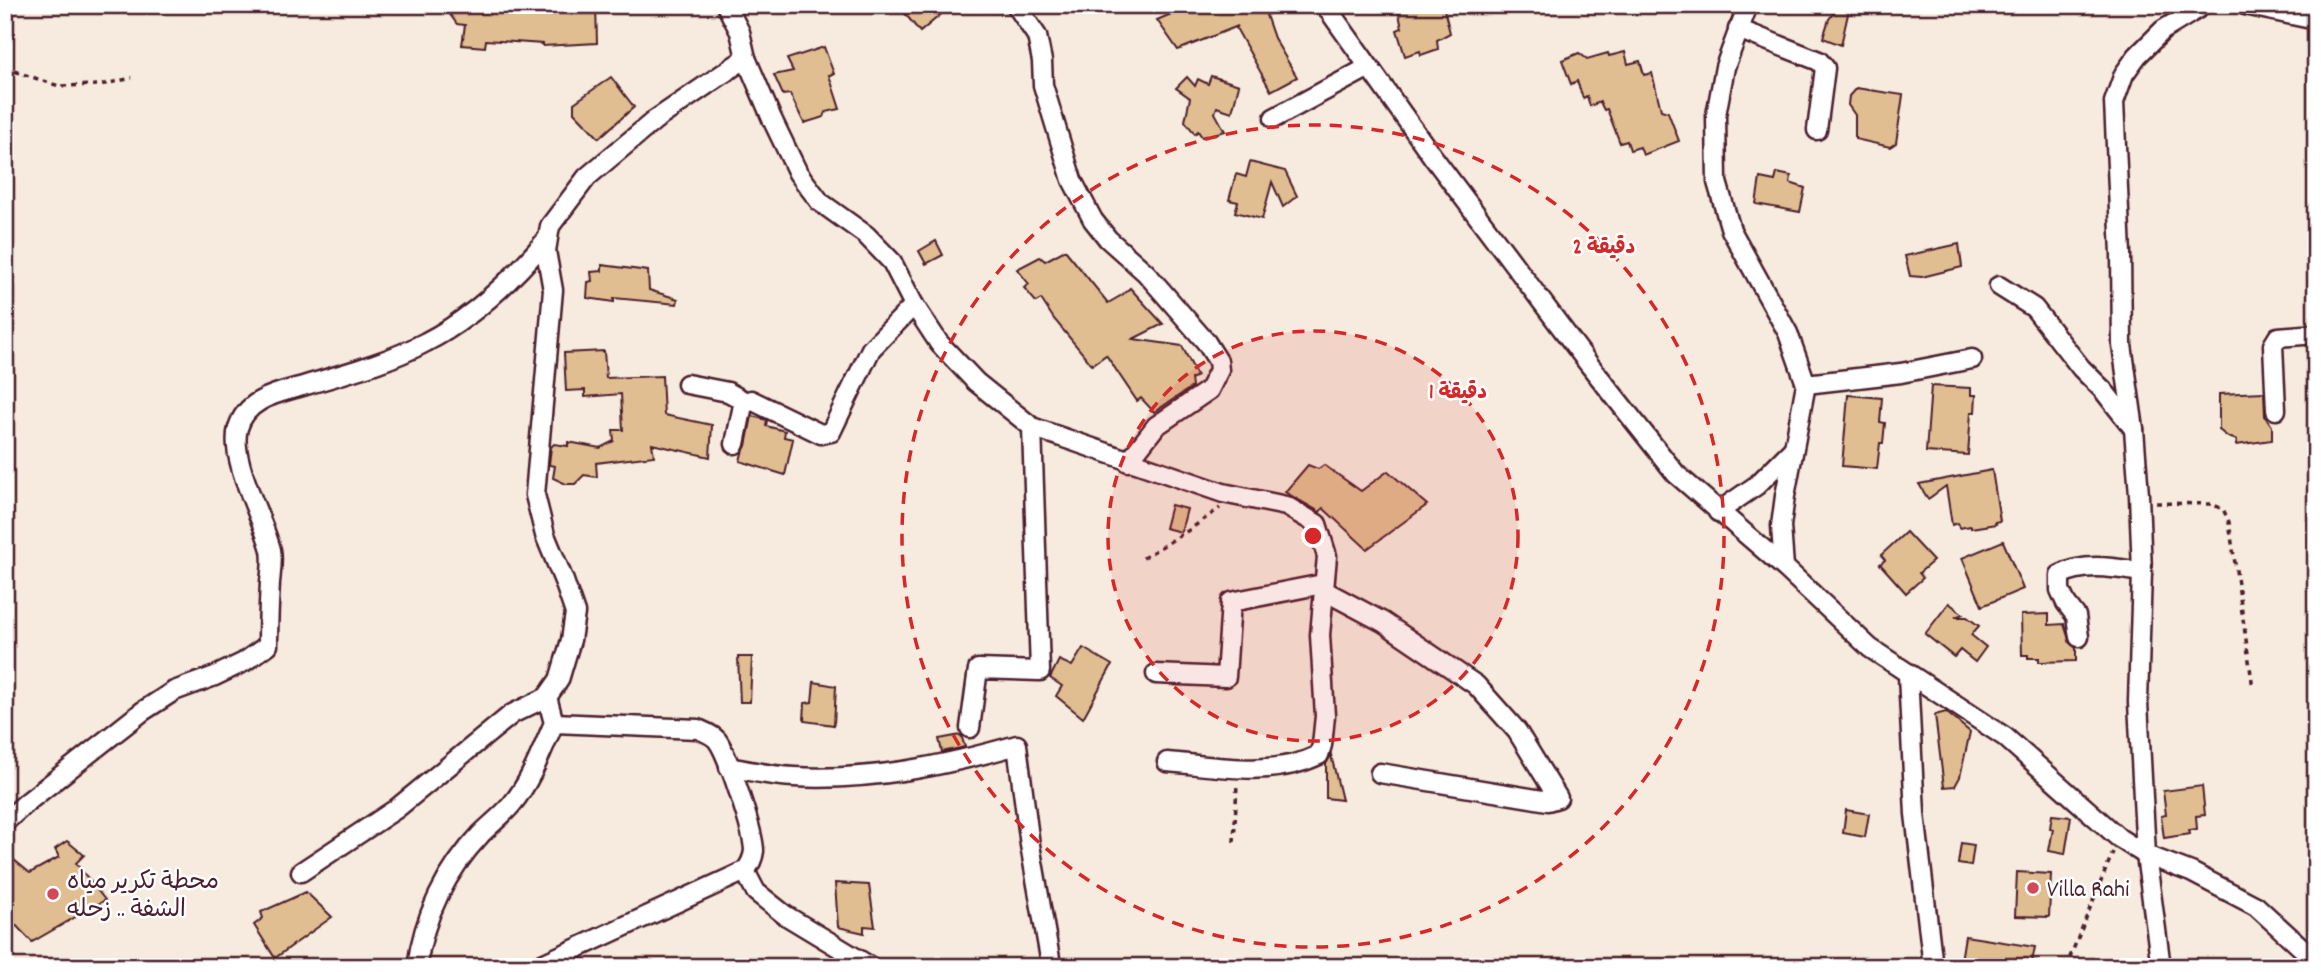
<svg xmlns="http://www.w3.org/2000/svg" width="2321" height="972" font-family="Dekko,'Playpen Sans Arabic',sans-serif">
	<style>
		.building { fill: #e1bd92; stroke: #4a1f2b; stroke-width: 2 }
		.lines { fill: none; stroke-linecap: round; stroke-linejoin: round }
		.minor-casing { stroke: #4a1f2b; stroke-width: 23 }
		.path { stroke: #4a1f2b; stroke-width: 3.5; stroke-dasharray: 5 5; stroke-linecap: butt }
		.minor { stroke: #fff; stroke-width: 18 }
		.ring { fill: none; stroke: #d62828; stroke-width: 3.5; stroke-dasharray: 12 9 }
		.poi-dot { fill: #d1495b; stroke: #fff; stroke-width: 2.5 }
		.labels { text-anchor: middle; stroke-width: 5; stroke-linejoin: round; paint-order: stroke }
		.poi-label { font-size: 24px; fill: #4a1f2b; stroke: #fff; text-anchor: start }
		.centre { fill: #d62828; stroke: #fff; stroke-width: 3.5 }
		.ring-label { font-size: 21px; text-anchor: middle; font-weight: bold; fill: #d62828; stroke: #fff; stroke-width: 5; stroke-linejoin: round; paint-order: stroke }
	</style>
	<rect width="100%" height="100%" fill="#f6ebde"/>
	<filter id="ink" filterUnits="userSpaceOnUse"><feTurbulence type="fractalNoise" baseFrequency=".0143" numOctaves="2"/><feDisplacementMap in="SourceGraphic" scale="14" xChannelSelector="R" yChannelSelector="G"/><feConvolveMatrix kernelMatrix="1 2 1 2 8 2 1 2 1" color-interpolation-filters="sRGB"/></filter>
	<g filter="url(#ink)">
		<g class="building">
			<path d="M443 5H596L597 43 543 46V44L486 40 485 47 462 45 465 25 457 24Z"/>
			<path d="M898 5H952L920 32Z"/>
			<path d="M1192 5H1289L1266 15 1274 38 1297 77 1271 91 1236 28 1238 26 1178 50 1157 20Z"/>
			<path d="M1397 5H1443L1450 33 1437 40 1438 49 1421 55 1420 51 1405 56 1397 30 1402 28Z"/>
			<path d="M1840 5H1850L1841 45 1823 38 1829 19Z"/>
			<path d="M824 47 834 74 829 75 840 109 826 112 824 117 804 123 790 94 783 95 774 75 793 71 787 59Z"/>
			<path d="M1625 52 1628 64 1640 61 1644 75 1652 73 1661 110 1668 112 1679 141 1643 155 1640 147 1630 150 1627 141 1620 143 1607 109 1604 110 1600 102 1590 106 1587 96 1583 98 1577 81 1571 84 1562 60 1579 53 1587 59 1608 53 1609 56Z"/>
			<path d="M1211 76 1239 85 1232 112 1217 107 1215 113 1225 131 1202 137 1198 131 1195 134 1185 121 1190 98 1176 88 1187 77 1195 86 1198 79 1208 84Z"/>
			<path d="M611 77 634 107 599 138 574 112V103Z"/>
			<path d="M1856 88 1903 95 1896 143 1890 147 1855 139V115L1848 105 1849 96Z"/>
			<path d="M1250 162 1285 171 1297 196 1283 207 1272 182 1262 219 1235 212 1238 202 1229 200 1236 174 1246 177Z"/>
			<path d="M1777 173 1791 176 1790 183 1805 188 1800 212 1756 204 1760 178 1775 181Z"/>
			<path d="M936 241 943 255 926 264 919 251Z"/>
			<path d="M1959 244 1962 267 1922 277 1910 276 1905 256Z"/>
			<path d="M1065 250 1108 303 1122 295 1130 288 1163 324 1133 339 1182 346 1197 376 1191 379 1192 387 1154 412 1141 398 1137 401 1106 355 1092 365 1054 319 1041 299 1036 302 1024 288 1029 284 1017 269 1040 257 1045 261Z"/>
			<path d="M602 265 648 271 649 290 678 299 677 304 614 298V302L587 298 588 282 592 281 591 272 602 271Z"/>
			<path d="M604 351 606 378 662 376 664 415 712 425 710 457 652 444 654 456 596 463 597 477 584 475 575 484H566L553 478 555 466 549 465 551 447 554 444 568 446V442L600 448 614 441 613 430H623L621 394 585 397V390L566 391 564 353Z"/>
			<path d="M1931 386 1971 388V395H1976L1975 412H1971L1968 455 1926 452Z"/>
			<path d="M2264 392 2265 416 2272 426V440L2236 445 2237 440 2228 437 2219 430V394Z"/>
			<path d="M1848 395 1882 398 1880 422 1885 423 1883 443H1880L1877 469 1842 466Z"/>
			<path d="M752 416 767 420 766 426 785 431 784 437 793 439 785 475 740 461 742 453 746 446Z"/>
			<path d="M1308 465 1318 469 1324 465 1361 491 1388 471 1427 505 1367 549 1323 508 1320 512 1285 492Z"/>
			<path d="M1992 470 2000 521 1995 522 1996 524 1971 528V526L1959 528 1958 523 1952 525 1946 486 1928 499 1919 484Z"/>
			<path d="M1171 505 1187 509 1181 532 1165 528Z"/>
			<path d="M1906 532 1933 561 1919 573 1923 578 1906 593 1880 564 1885 560 1881 555Z"/>
			<path d="M2003 541 2023 589 1982 606 1962 558Z"/>
			<path d="M1949 603 1963 614 1955 617H1967L1979 626 1971 635 1986 647 1975 662 1960 650 1954 657 1925 634Z"/>
			<path d="M2049 614V625L2064 624 2070 643 2076 648V661L2039 662V658H2028V655H2022L2021 615Z"/>
			<path d="M1083 648 1112 665 1083 718 1056 696 1062 686 1050 678 1059 660 1072 666Z"/>
			<path d="M738 657H752L750 702H740Z"/>
			<path d="M814 682 836 686 834 725 804 721 805 703 812 702Z"/>
			<path d="M1946 712 1970 732 1960 777 1955 786 1944 787 1935 715Z"/>
			<path d="M961 735 965 747 942 752 939 739Z"/>
			<path d="M1331 755 1342 800 1326 798V764Z"/>
			<path d="M2202 786 2205 815 2196 816 2197 829 2189 830 2190 834 2164 838 2161 816 2166 815 2163 791Z"/>
			<path d="M1846 810 1869 814 1865 837 1843 833Z"/>
			<path d="M2052 815 2071 817 2065 854 2049 851 2053 829 2050 828Z"/>
			<path d="M67 841 84 855 76 863 105 900 32 942 5 914V865L14 860 30 873 59 857 55 849Z"/>
			<path d="M1961 843 1974 845 1971 866 1958 864Z"/>
			<path d="M2017 872 2051 874 2049 917 2015 916Z"/>
			<path d="M835 883 869 885 875 927 864 926V933L838 927Z"/>
			<path d="M306 892 332 917 275 958 254 925 263 918 261 912Z"/>
			<path d="M1965 936 2035 947 2031 967H1960Z"/>
		</g>
		<g class="lines">
			<defs>
				<g id="minor">
					<path d="M726 5 740 32 746 58 772 119 798 173 820 202 866 235 892 262 914 305 939 343 976 382 1032 427 1223 493 1286 506 1317 524 1327 556 1320 635 1325 716 1322 745 1319 755C1272 778 1217 766 1167 762"/>
					<path d="M1016 5 1037 36 1042 61 1043 85 1072 180 1093 220 1108 239 1146 273 1206 342 1218 361 1219 370 1209 390 1156 426 1128 462"/>
					<path d="M1325 5 1433 157 1588 363 1676 474 1784 567 1870 648 2005 737 2119 838 2146 855 2191 872 2256 906 2316 961"/>
					<path d="M1748 5 1725 67 1716 115 1717 182 1731 230 1788 333 1806 384 1785 496 1781 526 1784 567"/>
					<path d="M2245 5 2316 20"/>
					<path d="M1738 29 1819 61 1825 68 1817 130"/>
					<path d="M1274 118 1369 67"/>
					<path d="M1999 286 2034 308 2081 368 2103 390 2134 429"/>
					<path d="M687 384 728 392 746 402"/>
					<path d="M1806 384 1901 373 1972 359"/>
					<path d="M2276 410 2273 345 2278 337 2316 334"/>
					<path d="M735 444 743 405 751 400 821 434 831 432 871 349 914 305"/>
					<path d="M1718 512 1757 485 1793 449"/>
					<path d="M1323 590 1383 622 1476 685 1517 731 1558 798 1548 801 1380 773"/>
					<path d="M2079 637 2076 616 2066 603 2060 590V575C2086 562 2114 568 2142 572"/>
					<path d="M1156 674 1226 677 1231 602 1323 584"/>
					<path d="M1908 675 1915 814 1933 967"/>
					<path d="M970 728 978 669 1040 671 1032 427"/>
					<path d="M729 767C750 771 772 776 794 777 871 781 944 766 1017 745L1030 845 1051 964"/>
					<path d="M5 822 26 803 143 711 174 691 215 676 244 662 268 645C268 624 269 603 270 582 271 572 273 560 271 550 263 518 229 459 238 428 247 397 280 393 306 385 347 373 389 362 426 342 473 318 513 279 547 239"/>
					<path d="M745 871 756 892 785 915 871 967"/>
					<path d="M301 872 396 809 512 714 547 697 559 680 571 640 575 613 564 581 545 535 535 495 553 290 546 251 550 226 587 177 655 120 746 58"/>
					<path d="M417 967C423 917 447 870 481 834 491 824 503 815 512 804 531 781 542 750 554 723L547 697"/>
					<path d="M536 967 745 871C750 865 753 859 754 851 754 834 728 754 717 740 713 735 705 732 698 729L554 723"/>
					<path d="M2161 967 2146 855 2138 702 2142 572 2139 495 2134 429 2122 345 2121 254 2114 102 2124 74 2137 56 2163 30 2199 8"/>
				</g>
			</defs>
			<use href="#minor" class="minor-casing"/>
			<g class="path">
				<path d="M5 68 59 86 100 85 132 78"/>
				<path d="M2156 503 2211 504 2223 509 2229 522 2253 688"/>
				<path d="M1143 558 1189 530 1220 508"/>
				<path d="M1234 842 1237 784"/>
				<path d="M2066 967 2113 852"/>
			</g>
			<use href="#minor" class="minor"/>
		</g>
	</g>
	<circle cx="1313" cy="536" r="205" fill="#d62828" fill-opacity=".12"/>
	<g class="ring">
		<circle cx="1313" cy="536" r="205"/>
		<circle cx="1313" cy="536" r="411"/>
	</g>
	<g class="poi-dot">
		<circle cx="2033" cy="888" r="7"/>
		<circle cx="53" cy="894" r="7"/>
	</g>
	<g class="labels">
		<g class="poi-label">
			<text x="67" y="888">محطة تكرير مياه<tspan x="67" dy="28">الشفة .. زحله</tspan></text>
			<text x="2047" y="896">Villa Rahi</text>
		</g>
	</g>
	<circle cx="1313" cy="536" r="10" class="centre"/>
	<g class="ring-label">
		<text x="1604" y="253">2 دقيقة</text>
		<text x="1458" y="398">1 دقيقة</text>
	</g>
	<rect width="2321" height="972" fill="none" stroke="#fff" stroke-width="28"/>
	<rect x="14" y="14" width="2293" height="944" fill="none" stroke="#4a1f2b" stroke-width="2.5" filter="url(#ink)"/>
</svg>
